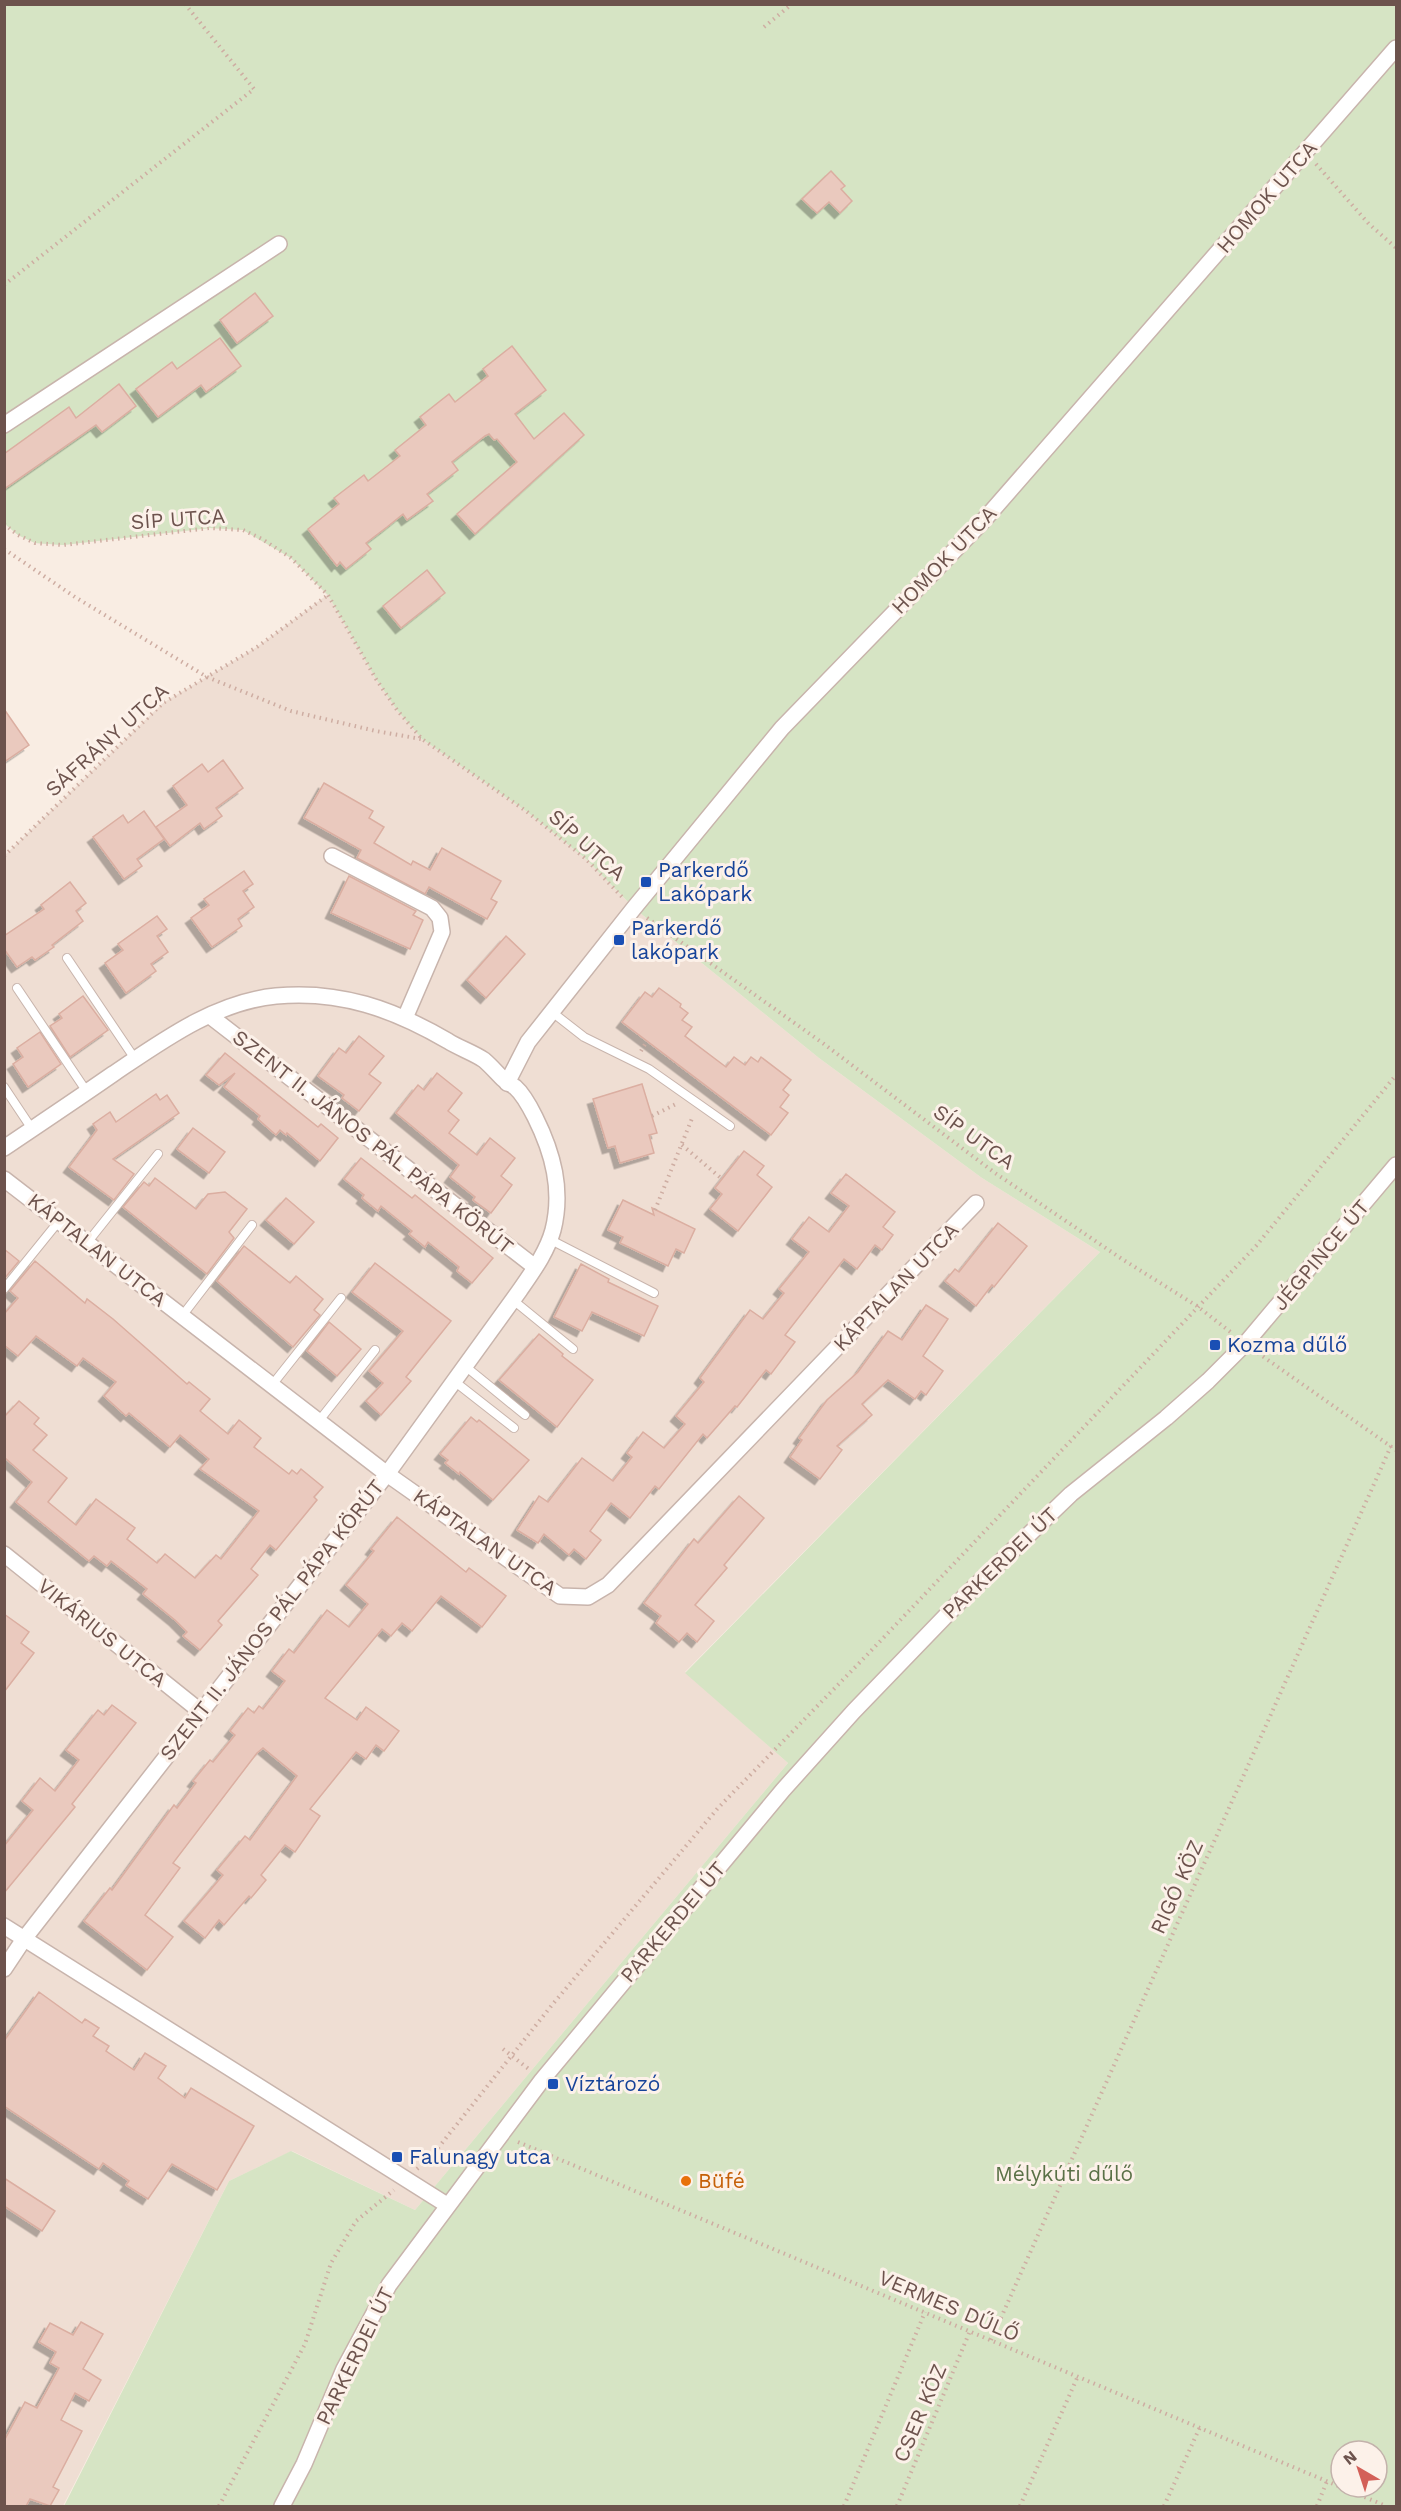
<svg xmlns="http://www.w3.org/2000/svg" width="1401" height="2511" font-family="'Work Sans',sans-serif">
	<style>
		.residential { fill: #efded3 }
		.green { fill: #d6e4c4; fill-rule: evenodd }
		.building { fill: #eac9be; stroke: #dbaea1; stroke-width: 1.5; filter: url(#shadow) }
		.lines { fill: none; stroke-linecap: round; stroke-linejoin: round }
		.service-casing { stroke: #c8b4ac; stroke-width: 10 }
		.minor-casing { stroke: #c8b4ac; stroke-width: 18 }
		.path { stroke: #ceada2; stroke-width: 4; stroke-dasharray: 1.5 4.5; stroke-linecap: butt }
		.service { stroke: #fff; stroke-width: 8 }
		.minor { stroke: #fff; stroke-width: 15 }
		.transit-dot { fill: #1a4fb4; stroke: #fcf1e9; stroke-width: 2 }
		.food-dot { fill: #e8710a; stroke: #fcf1e9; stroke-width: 2 }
		.labels { text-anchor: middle; stroke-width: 6; stroke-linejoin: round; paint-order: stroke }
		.street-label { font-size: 21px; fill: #6d534d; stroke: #fcf1e9 }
		.transit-label { font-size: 21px; fill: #164399; stroke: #fcf1e9; text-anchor: start }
		.park-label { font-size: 21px; fill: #5a7147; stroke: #fcf1e9 }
		.food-label { font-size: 21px; fill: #c56008; stroke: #fcf1e9; text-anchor: start }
	</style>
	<defs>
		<filter id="shadow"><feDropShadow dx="-5.5" dy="5.5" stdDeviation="0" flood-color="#0004"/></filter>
	</defs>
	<rect width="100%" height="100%" fill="#f9ede3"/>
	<path class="residential" d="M5 5 328 595 376 679 397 710 422 739 526 811 586 859 634 908 819 1058 982 1178 1100 1252 685 1672 788 1763 415 2210 292 2151 229 2181 63 2506H4V856L163 703 257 647 327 595 291 558 243 530 210 528 63 545 35 543 18 535 5 524Z"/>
	<path class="green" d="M4 5H1396V2506H64L229 2181 291 2151 415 2210 788 1763 685 1673 1100 1252 982 1178 819 1058 634 908 586 859 526 811 422 739 397 710 376 679 328 595 291 558 243 530 210 528 63 545 35 543 18 535 5 524ZM1341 2451H1377V2487H1341Z"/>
	<g class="building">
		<path d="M831 171 845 186 841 189 852 201 840 213 829 202 817 213 802 199Z"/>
		<path d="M255 293 273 316 237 343 220 320Z"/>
		<path d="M220 338 241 366 206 392 201 385 158 417 136 389 172 362 177 369Z"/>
		<path d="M512 346 546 390 515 414 534 439 564 413 584 435 475 534 457 514 517 462 497 439 494 440 489 434 485 436 452 462 458 470 427 494 433 501 407 520 403 514 387 527 366 543 371 549 346 569 340 562 337 566 308 529 339 504 334 498 364 475 368 481 400 456 395 450 426 425 420 417 449 394 455 402 488 376 483 369Z"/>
		<path d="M119 384 136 406 102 432 96 425 4 489V454L69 407 76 418Z"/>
		<path d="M427 570 445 593 401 628 383 606Z"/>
		<path d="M4 709 29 745 4 762Z"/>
		<path d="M223 760 243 788 216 808 222 816 204 829 200 823 170 846 156 827 187 805 173 786 202 764 208 772Z"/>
		<path d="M324 783 373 811 369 818 384 827 374 843 411 865 413 861 430 870 442 848 501 881 491 899 497 902 487 919 429 887 425 894 357 858 361 850 304 818Z"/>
		<path d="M144 811 164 839 137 859 142 866 124 879 93 837 123 815 128 823Z"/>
		<path d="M244 871 253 884 243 891 254 907 238 919 242 926 212 947 191 918 209 905 204 899Z"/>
		<path d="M349 876 416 911 413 915 423 920 410 949 331 913Z"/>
		<path d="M70 882 86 903 76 911 83 921 52 945 54 947 35 960 32 957 17 967 4 949V936L44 909 41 905Z"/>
		<path d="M157 916 167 929 157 936 168 952 151 964 156 971 126 993 105 963 123 950 118 944Z"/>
		<path d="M506 936 525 954 486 998 467 980Z"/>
		<path d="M659 988 681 1004 680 1007 688 1013 682 1020 692 1027 685 1036 726 1067 734 1057 745 1065 751 1057 758 1062 761 1057 791 1080 783 1090 789 1095 780 1107 788 1113 771 1135 622 1022 645 992 652 997Z"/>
		<path d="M83 996 108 1030 70 1057 50 1026 62 1018 59 1014Z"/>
		<path d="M40 1032 61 1064 28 1087 13 1064 23 1057 17 1048Z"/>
		<path d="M359 1036 384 1056 369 1074 381 1083 359 1111 342 1098 344 1095 318 1076 339 1048 346 1053Z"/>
		<path d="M225 1053 318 1127 321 1124 338 1138 320 1161 287 1133 286 1135 280 1130 276 1135 258 1119 260 1116 224 1087 235 1073 219 1085 206 1075Z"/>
		<path d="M437 1073 462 1093 448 1111 459 1120 449 1133 477 1155 490 1138 515 1158 501 1176 512 1185 491 1213 473 1200 475 1197 450 1177 459 1165 396 1113 418 1085 424 1090Z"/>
		<path d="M642 1084 657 1133 649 1135 654 1153 620 1163 615 1146 608 1148 593 1099Z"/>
		<path d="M156 1094 160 1100 167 1095 179 1113 113 1159 134 1174 114 1200 69 1167 97 1130 93 1124 110 1112 116 1122Z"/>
		<path d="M193 1128 225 1152 209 1173 177 1149Z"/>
		<path d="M744 1151 764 1166 757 1175 772 1187 738 1231 710 1209 722 1194 715 1188Z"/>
		<path d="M361 1158 412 1198 415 1195 493 1258 472 1283 457 1271 459 1267 428 1242 425 1247 409 1234 412 1231 381 1206 378 1211 362 1198 364 1195 344 1179Z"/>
		<path d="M846 1174 895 1212 883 1227 893 1235 882 1250 875 1245 857 1269 844 1259 785 1335 795 1342 771 1374 766 1370 737 1407 735 1406 707 1438 703 1434 659 1489 655 1486 630 1518 611 1503 590 1531 601 1540 586 1559 574 1549 569 1555 544 1534 538 1543 517 1530 539 1496 548 1502 582 1458 613 1481 632 1457 627 1453 643 1432 664 1448 685 1424 676 1416 704 1382 700 1378 750 1310 763 1319 784 1293 779 1289 809 1252 792 1239 809 1217 829 1232 849 1206 831 1193Z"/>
		<path d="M155 1178 196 1209 208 1194 225 1192 247 1209 229 1232 234 1238 207 1274 123 1207 144 1182 149 1186Z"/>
		<path d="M286 1198 314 1222 294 1244 266 1220Z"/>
		<path d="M623 1200 654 1215 652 1208 695 1229 684 1253 676 1249 668 1266 620 1243 623 1237 608 1230Z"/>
		<path d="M998 1223 1027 1246 994 1287 992 1285 976 1306 945 1281 955 1269 959 1272Z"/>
		<path d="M244 1246 290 1283 296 1276 323 1299 314 1310 320 1315 293 1347 217 1281Z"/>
		<path d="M4 1249 19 1261 4 1279Z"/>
		<path d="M35 1261 85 1303 87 1299 113 1319 187 1384 189 1382 210 1399 200 1411 228 1434 239 1420 261 1438 254 1447 289 1474 292 1470 297 1474 301 1469 323 1487 314 1497 317 1500 276 1550 270 1545 251 1569 258 1575 218 1621 222 1625 200 1650 183 1636 187 1632 175 1620 143 1594 147 1589 111 1561 107 1566 94 1556 89 1561 16 1502 32 1482 4 1457V1417L19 1401 39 1418 34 1424 47 1435 33 1450 67 1478 48 1502 76 1525 96 1499 135 1528 127 1539 157 1563 165 1554 195 1578 216 1555 221 1559 259 1511 200 1469 209 1459 180 1435 170 1447 129 1413 126 1416 104 1396 116 1382 83 1358 77 1366 36 1336 18 1356 4 1345V1314L18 1298 10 1291Z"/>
		<path d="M375 1263 451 1321 406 1377 411 1381 381 1415 366 1401 383 1383 369 1371 403 1331 352 1292Z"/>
		<path d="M581 1264 609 1279 608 1282 658 1306 644 1336 592 1312 582 1331 554 1317Z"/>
		<path d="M926 1305 948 1319 923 1356 943 1371 926 1395 921 1391 915 1399 888 1380 862 1404 872 1415 837 1446 842 1450 820 1479 790 1457 802 1440 799 1438 827 1400 858 1372 888 1331 902 1340Z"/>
		<path d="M329 1322 361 1349 337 1376 307 1351Z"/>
		<path d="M539 1334 563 1354 562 1356 593 1380 557 1427 499 1380Z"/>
		<path d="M471 1417 477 1422 479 1420 529 1460 493 1500 460 1472 459 1474 445 1463 448 1460 440 1454Z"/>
		<path d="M739 1496 764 1518 724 1565 727 1568 695 1605 714 1621 697 1642 687 1633 679 1642 656 1623 661 1616 644 1603 694 1539 698 1543Z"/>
		<path d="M397 1517 466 1572 469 1568 506 1596 482 1627 441 1596 412 1631 402 1623 391 1636 382 1629 325 1698 357 1720 366 1707 399 1731 384 1751 376 1745 366 1759 356 1752 310 1809 320 1816 295 1852 285 1845 261 1875 266 1880 251 1898 249 1896 224 1925 219 1920 205 1938 184 1921 223 1875 217 1870 245 1836 250 1840 297 1776 263 1748 257 1753 173 1863 180 1868 145 1915 173 1937 147 1970 84 1921 110 1888 112 1890 174 1805 177 1808 196 1783 193 1781 210 1760 213 1762 235 1735 230 1731 248 1708 254 1713 259 1706 263 1709 285 1681 272 1671 289 1649 294 1653 327 1610 349 1627 368 1604 346 1585 374 1551 371 1549Z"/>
		<path d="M4 1614 29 1632 21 1643 34 1653 4 1692Z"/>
		<path d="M112 1705 136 1723 72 1804 75 1807 4 1893V1846L33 1810 22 1801 40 1778 55 1791 79 1760 66 1750 98 1710 104 1715Z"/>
		<path d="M39 1992 82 2023 85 2019 99 2028 93 2036 109 2046 106 2051 134 2070 145 2053 166 2066 158 2078 185 2098 191 2088 254 2126 217 2190 172 2164 148 2199 126 2185 129 2181 103 2163 99 2169 4 2106V2041Z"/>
		<path d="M4 2178 55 2211 42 2231 4 2206Z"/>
		<path d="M81 2322 103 2334 83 2369 101 2380 89 2401 75 2393 61 2420 82 2431 53 2487 59 2490 50 2506 30 2499 26 2506H4V2441L25 2402 37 2408 59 2368 50 2363 56 2352 39 2342 50 2323 73 2335Z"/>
	</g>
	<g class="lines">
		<defs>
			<g id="service">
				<path d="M67 958 135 1059"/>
				<path d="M17 988 87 1092"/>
				<path d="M552 1012 584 1037 649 1069 730 1126"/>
				<path d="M4 1087 32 1129"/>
				<path d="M549 1239 654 1293"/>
				<path d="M87 1243 158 1154"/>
				<path d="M4 1289 59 1221"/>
				<path d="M513 1300 573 1349"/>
				<path d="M182 1316 252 1225"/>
				<path d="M465 1366 525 1415"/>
				<path d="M454 1381 514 1428"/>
				<path d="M272 1385 341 1298"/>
				<path d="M318 1422 375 1350"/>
			</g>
			<g id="minor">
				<path d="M4 425 279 244"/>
				<path d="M332 856 432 908 440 918 442 932 405 1018"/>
				<path d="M210 1016 535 1267"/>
				<path d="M507 1083 528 1042 634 908 782 728 984 520 1396 48"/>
				<path d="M4 1148C41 1123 77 1099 113 1074 162 1041 215 1002 276 996 340 990 393 1009 448 1041 459 1048 474 1053 484 1060 491 1066 497 1073 503 1079 507 1083 511 1084 515 1087 523 1094 530 1107 535 1117 553 1153 563 1190 553 1230 547 1252 533 1271 520 1290L387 1474 24 1939 4 1969"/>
				<path d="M4 1179 387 1474 560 1596 588 1597 608 1585 976 1203"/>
				<path d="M4 1554 200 1711"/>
				<path d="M4 1926 447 2205"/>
				<path d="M282 2506 304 2464 344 2369 389 2285 542 2080 783 1790 854 1711 964 1597 1071 1494 1166 1418 1208 1381 1245 1344 1396 1165"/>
			</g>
		</defs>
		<use href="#service" class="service-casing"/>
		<use href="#minor" class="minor-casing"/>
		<g class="path">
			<path d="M764 27 792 4"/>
			<path d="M1316 164 1369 224 1396 248"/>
			<path d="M4 285 254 89 185 4"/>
			<path d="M4 524 18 535 35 543 63 545 210 528 243 530 262 539 291 558 328 595 376 679 397 710 422 739 526 811 586 859 623 898"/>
			<path d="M4 549 75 597 207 677 291 711 376 731 421 739"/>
			<path d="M4 856 163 703 257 647 328 595"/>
			<path d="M647 918 824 1044 995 1173 1122 1259 1197 1306 1233 1334"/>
			<path d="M641 1051 647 1041"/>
			<path d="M652 1116 678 1103"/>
			<path d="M682 1145 722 1179"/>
			<path d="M655 1210 693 1116"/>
			<path d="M1258 1353 1396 1450"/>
			<path d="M503 2049 530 2070"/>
			<path d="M518 2142 1386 2506"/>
			<path d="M417 2169 430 2158 552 2005 718 1808 867 1655 1256 1246 1396 1075"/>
			<path d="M991 2340 1391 1446"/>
			<path d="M219 2506 305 2344 331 2263 356 2221 394 2190"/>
			<path d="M844 2506 925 2312"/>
			<path d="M897 2506 970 2331"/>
			<path d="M1020 2506 1078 2376"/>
			<path d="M1164 2506 1200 2427"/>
			<path d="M1317 2506 1327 2481"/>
		</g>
		<use href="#service" class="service"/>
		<use href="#minor" class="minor"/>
	</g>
	<g class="transit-dot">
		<rect x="640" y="876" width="12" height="12" rx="3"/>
		<rect x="613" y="934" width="12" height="12" rx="3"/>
		<rect x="1209" y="1339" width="12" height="12" rx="3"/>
		<rect x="547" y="2078" width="12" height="12" rx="3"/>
		<rect x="391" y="2151" width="12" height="12" rx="3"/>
	</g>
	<circle class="food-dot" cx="686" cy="2181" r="6"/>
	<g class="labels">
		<g class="street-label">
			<text transform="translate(1267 197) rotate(-49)" y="7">HOMOK UTCA</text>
			<text transform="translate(178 519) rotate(-4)" y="7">SÍP UTCA</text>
			<text transform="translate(944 560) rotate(-46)" y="7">HOMOK UTCA</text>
			<text transform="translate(107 740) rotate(-42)" y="7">SÁFRÁNY UTCA</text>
			<text transform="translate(587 845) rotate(42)" y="7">SÍP UTCA</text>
			<text transform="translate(974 1137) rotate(36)" y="7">SÍP UTCA</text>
			<text transform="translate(373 1142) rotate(38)" y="7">SZENT II. JÁNOS PÁL PÁPA KÖRÚT</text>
			<text transform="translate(97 1250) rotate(38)" y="7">KÁPTALAN UTCA</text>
			<text transform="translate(1321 1255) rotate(-50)" y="7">JÉGPINCE ÚT</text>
			<text transform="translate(896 1287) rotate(-46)" y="7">KÁPTALAN UTCA</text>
			<text transform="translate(485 1542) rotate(35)" y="7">KÁPTALAN UTCA</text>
			<text transform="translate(1000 1563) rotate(-44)" y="7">PARKERDEI ÚT</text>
			<text transform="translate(272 1620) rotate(-52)" y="7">SZENT II. JÁNOS PÁL PÁPA KÖRÚT</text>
			<text transform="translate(102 1633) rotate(39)" y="7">VIKÁRIUS UTCA</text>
			<text transform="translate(1177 1887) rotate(-66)" y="7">RIGÓ KÖZ</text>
			<text transform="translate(673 1922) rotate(-50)" y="7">PARKERDEI ÚT</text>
			<text transform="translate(949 2306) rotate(23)" y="7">VERMES DŰLŐ</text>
			<text transform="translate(355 2356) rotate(-64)" y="7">PARKERDEI ÚT</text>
			<text transform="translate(920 2413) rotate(-67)" y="7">CSER KÖZ</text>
		</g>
		<g class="transit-label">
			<text x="658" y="877">Parkerdő<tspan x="658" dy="24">Lakópark</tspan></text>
			<text x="631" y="935">Parkerdő<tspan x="631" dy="24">lakópark</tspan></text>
			<text x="1227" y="1352">Kozma dűlő</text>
			<text x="565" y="2091">Víztározó</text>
			<text x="409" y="2164">Falunagy utca</text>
		</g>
		<g class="park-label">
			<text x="1064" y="2181">Mélykúti dűlő</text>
		</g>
		<g class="food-label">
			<text x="698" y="2188">Büfé</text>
		</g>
	</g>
	<rect width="1401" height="2511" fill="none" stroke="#6d534d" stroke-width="12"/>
	<g transform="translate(1359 2469) rotate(321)"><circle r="28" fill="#fcf1e9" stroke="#c3b2ab" stroke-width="1.5"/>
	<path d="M0-4.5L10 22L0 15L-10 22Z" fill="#d36058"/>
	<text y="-9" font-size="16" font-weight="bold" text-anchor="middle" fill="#6d534d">N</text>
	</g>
</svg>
